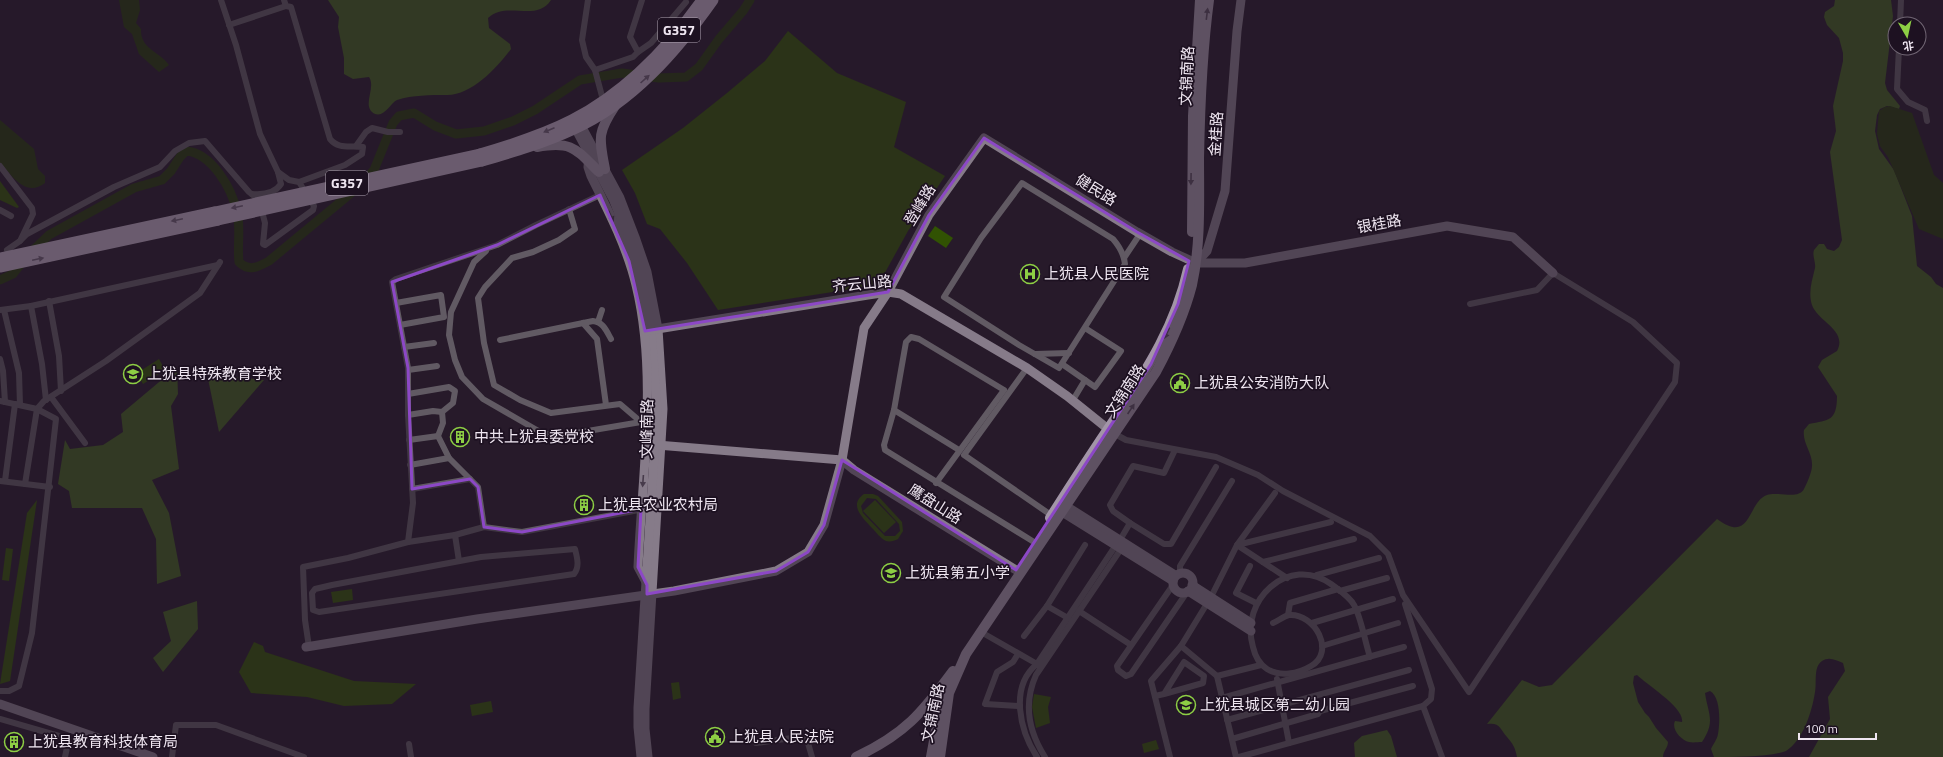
<svg xmlns="http://www.w3.org/2000/svg" width="1943" height="757" font-family="'Titillium Web','Noto Sans SC',sans-serif">
	<style>
		.green { fill: #315203; fill-rule: evenodd }
		.forest { fill: #405f1d }
		.water { fill: #24390a }
		.lines { fill: none; stroke-linecap: round; stroke-linejoin: round }
		.river { stroke: #24390a; stroke-width: 9 }
		.street { stroke: #615a63; stroke-width: 6 }
		.secondary { stroke: #867b89; stroke-width: 9 }
		.primary { stroke: #a295a7; stroke-width: 10 }
		.highway { stroke: #bdacc2; stroke-width: 11 }
		.highway-bridge { stroke: #bdacc2; stroke-width: 11 }
		.oneway { fill: #594c5d }
		.oneway2 { fill: #6d5e72 }
		.oneway3 { fill: #473b4b }
		.marked { fill: none; stroke: #8c48c6; stroke-width: 3; stroke-linejoin: round }
		.labels { text-anchor: middle; stroke-width: 3.5; stroke-linejoin: round; paint-order: stroke }
		.shield { fill: #1d1121; stroke: #b0a6b3; stroke-width: 1 }
		.shield-label { font-size: 14px; font-weight: bold; fill: #efe6f1 }
		.street-label { font-size: 15px; fill: #efe6f1; stroke: #1d1121 }
		.poi-label { font-size: 15px; fill: #efe6f1; stroke: #1d1121; text-anchor: start }
	</style>
	<rect width="100%" height="100%" fill="#271a2a"/>
	<g class="green">
		<path d="M788 31 837 73 906 102 894 147 945 176 908 231 882 278 871 286 718 310 687 263 660 229 647 224 635 193 622 170 683 128 727 93 765 61Z"/>
		<path d="M0 181 19 207 17 208 0 200Z"/>
		<path d="M935 226 953 238 946 248 928 236Z"/>
		<path d="M159 359 165 370 143 384 137 373Z"/>
		<path d="M864 494H873L878 496 902 522 903 531 898 539C894 541 890 542 886 541 880 538 876 532 872 528 863 518 848 505 864 494ZM867 498 876 499 899 524 900 531 895 536H885L863 513 861 506Z"/>
		<path d="M37 500 10 681 0 684 27 513Z"/>
		<path d="M875 500 896 522 884 533 863 511Z"/>
		<path d="M6 548 13 549 9 581 2 580Z"/>
		<path d="M352 589 353 600 333 603 331 592Z"/>
		<path d="M254 642 263 646 265 652 354 681 416 684 392 704 344 706 307 697 251 693 239 672Z"/>
		<path d="M679 682 681 698 673 700 671 683Z"/>
		<path d="M1034 694 1051 697 1048 707 1050 723 1036 728 1032 707Z"/>
		<path d="M491 701 493 712 472 716 470 705Z"/>
		<path d="M1156 740 1159 749 1144 753 1142 744Z"/>
	</g>
	<g class="forest">
		<path d="M328 0H551C536 23 507 0 488 18L489 28 510 44 511 49C497 68 471 96 446 95 430 95 413 95 397 100 390 103 383 121 372 112 363 104 376 87 369 77L353 79 344 74V58L338 27 339 17Z"/>
		<path d="M1835 0H1891L1893 16 1885 83 1887 90 1900 106 1899 109 1887 106 1880 109 1877 115 1875 131 1879 149 1894 170 1912 216 1917 266 1931 277 1936 284 1943 288V757H1809L1830 719 1828 697 1845 671 1843 663C1836 660 1829 656 1822 661 1813 667 1817 683 1815 692 1812 712 1803 740 1786 751 1769 757 1734 757 1714 757L1711 749C1713 744 1717 740 1718 734 1720 723 1721 697 1710 691L1705 693C1708 714 1716 721 1702 742 1698 742 1693 743 1689 742 1681 740 1671 729 1675 721L1682 722C1685 708 1646 684 1637 675L1634 676 1633 683 1638 702 1645 713 1649 717 1656 728 1668 742C1668 748 1663 751 1663 757H1517C1515 747 1513 744 1507 737 1500 729 1500 722 1487 724L1522 680 1539 687 1552 685 1717 519C1752 545 1747 502 1767 495 1777 491 1799 500 1804 489 1807 483 1812 472 1812 466 1813 453 1802 443 1804 430L1809 424C1829 420 1837 421 1837 396L1818 367 1822 360 1837 351C1848 330 1818 322 1812 305 1808 292 1812 281 1815 268 1816 262 1812 256 1814 250L1819 244H1824L1827 249 1834 251 1839 247 1842 240 1830 152 1836 131 1833 106 1843 61V53L1839 38 1827 25 1824 17 1825 12 1834 6Z"/>
		<path d="M177 367 178 394 171 406 179 469 152 480 169 513 181 576 157 584 156 539 142 508H72L69 491 58 484 65 440 70 449 103 445 123 432 121 414Z"/>
		<path d="M207 374 264 380 219 432Z"/>
		<path d="M197 601 198 629 163 672 153 658 171 641 163 612Z"/>
		<path d="M1387 730 1391 736 1397 757H1355L1354 743 1362 736Z"/>
	</g>
	<g class="water">
		<path d="M119 0H139L140 10 136 23 141 29C140 49 159 51 169 65L159 72 139 54 132 34 124 27Z"/>
		<path d="M1890 106 1912 113 1934 175 1943 183V239L1919 229 1888 157 1880 146 1877 134 1879 111 1885 107Z"/>
		<path d="M0 120 34 149 38 169 45 176V183C25 198 12 175 0 163Z"/>
	</g>
	<g class="lines">
		<g class="river">
			<path d="M365 180 374 170 393 123 399 116 414 113 435 126 456 134 484 131 513 121 535 110 580 80 622 73 659 78 686 77 699 67 719 39 743 11 750 0"/>
			<path d="M0 280 13 274 27 256 49 235 134 188 162 180 171 171 180 157 186 151C212 153 232 189 237 212 241 227 237 246 239 262 249 272 258 267 269 261L356 189"/>
		</g>
		<g class="street">
			<path d="M284 0 286 6 291 7 330 139C339 150 350 145 363 147L362 154 345 165 299 182"/>
			<path d="M588 0 582 40 586 57 595 70 603 100"/>
			<path d="M1900 24 1901 0"/>
			<path d="M229 25 286 6"/>
			<path d="M1899 48 1897 89 1908 102 1925 110 1927 121"/>
			<path d="M638 52 651 43 686 2"/>
			<path d="M595 70 633 57 638 52 630 37 642 0"/>
			<path d="M356 146 366 132 372 128 388 132H400"/>
			<path d="M0 166 32 208 33 214 20 241 7 250"/>
			<path d="M1022 183 1113 239C1119 246 1124 254 1125 264L1059 368 1019 345 944 297 981 238Z"/>
			<path d="M252 194C263 195 275 193 281 184L278 172"/>
			<path d="M569 209 575 229 559 240 533 252 512 258 485 287 478 298 484 343 494 385 520 400 551 413 620 404 641 422 648 425"/>
			<path d="M0 210 11 216"/>
			<path d="M20 241 27 234 114 187 160 167 175 151 189 143 205 141 249 192 259 200 265 223 263 244 265 245 313 210 314 206 299 182 289 180 278 172 260 134 236 45 221 0"/>
			<path d="M486 251 474 262 451 312 449 335 455 360 462 377 483 399 542 433 558 436 641 422"/>
			<path d="M1124 258 1140 234"/>
			<path d="M49 301 59 356 61 391"/>
			<path d="M396 303 441 295 444 317 400 325"/>
			<path d="M31 306 42 364 46 400"/>
			<path d="M0 310 31 306 218 265"/>
			<path d="M4 310 19 373 20 405"/>
			<path d="M598 322 602 310"/>
			<path d="M583 323 597 339 606 405"/>
			<path d="M1085 328 1121 351 1095 387 1085 380"/>
			<path d="M500 340 593 321C603 322 606 330 611 339"/>
			<path d="M404 347 434 343"/>
			<path d="M1035 354 1069 353"/>
			<path d="M0 359 3 371 5 402"/>
			<path d="M1062 364 1085 380 1073 400"/>
			<path d="M1027 368 964 455 1051 515"/>
			<path d="M408 370 437 366"/>
			<path d="M408 394 449 387 455 391 453 403 442 412"/>
			<path d="M51 397 85 443"/>
			<path d="M0 401 37 409 44 401 106 361 200 293 220 262"/>
			<path d="M894 410 959 450"/>
			<path d="M408 415 433 411 442 412 443 423 438 436 449 458 478 487 484 527"/>
			<path d="M1115 434 1126 440 1216 457 1258 475 1283 491 1370 536 1388 554 1403 595 1469 692 1675 382 1677 363 1633 322 1553 273 1537 290 1470 304"/>
			<path d="M409 440 438 436"/>
			<path d="M410 465 449 458"/>
			<path d="M0 481 50 487"/>
			<path d="M5 481 15 404"/>
			<path d="M936 483 1004 390 919 339 911 337 906 342 894 410 884 445 885 450 1034 542"/>
			<path d="M412 489 470 479"/>
			<path d="M1275 493 1237 545 1331 522"/>
			<path d="M1130 523 1113 511 1110 505 1133 466 1164 473 1175 450"/>
			<path d="M455 535 484 527 522 532 644 509"/>
			<path d="M1120 540 1130 523 1164 544H1171L1216 467"/>
			<path d="M408 542 455 535 459 561"/>
			<path d="M575 549C577 557 580 567 574 574L319 612 313 610 312 593 315 589 332 585 481 557Z"/>
			<path d="M1263 562 1354 539"/>
			<path d="M1250 566 1236 593 1256 603"/>
			<path d="M1180 574V566L1232 481"/>
			<path d="M1317 575 1379 558"/>
			<path d="M1173 585 1117 666 1118 670 1126 676 1131 674 1185 595V593"/>
			<path d="M1340 591 1387 578"/>
			<path d="M1405 604 1432 689 1431 699 1423 706 1442 757"/>
			<path d="M1079 611 1131 645"/>
			<path d="M1288 615 1290 603 1338 589"/>
			<path d="M1068 618 1047 606 1085 545"/>
			<path d="M1273 623C1278 621 1284 616 1289 615 1315 613 1336 652 1311 666 1298 674 1280 677 1267 669 1259 664 1255 656 1253 647 1239 600 1289 554 1331 584 1339 590 1350 597 1354 605 1361 617 1365 642 1370 657"/>
			<path d="M1312 623 1393 599"/>
			<path d="M981 632 1037 664 1116 545"/>
			<path d="M1024 636 1047 606"/>
			<path d="M1322 646 1398 623"/>
			<path d="M309 647 305 620 303 567 348 558 408 542 413 503 408 414V368L392 282 396 279 497 245 536 225 600 195"/>
			<path d="M1018 654 1013 662 997 672 985 704 1020 706"/>
			<path d="M1217 676 1261 665"/>
			<path d="M1277 679 1289 743"/>
			<path d="M0 691H9L19 686 32 633 56 419 37 409 25 484"/>
			<path d="M1155 696 1164 694 1184 662 1204 676 1203 683 1164 694"/>
			<path d="M1222 698 1404 647"/>
			<path d="M0 719 66 738 68 743 65 757"/>
			<path d="M1227 720 1409 670"/>
			<path d="M1232 739 1318 714 1320 711 1413 686"/>
			<path d="M756 743 806 736 812 757"/>
			<path d="M409 744 411 757"/>
			<path d="M172 757 176 725H216L304 757"/>
			<path d="M1037 757C1020 731 1009 687 1037 664L1038 665"/>
			<path d="M1045 757C1029 732 1023 704 1036 675L1121 549"/>
			<path d="M1170 757 1151 681 1181 646"/>
			<path d="M1236 757 1217 676 1181 646 1211 597 1237 545 1287 578"/>
			<path d="M1239 757 1423 706"/>
		</g>
		<g class="secondary">
			<path d="M578 120 620 198 635 237 647 272 658 329 663 409 645 709V729L648 757"/>
			<path d="M573 124 614 201 629 239 641 274 651 330 657 409 638 708V727L641 757"/>
			<path d="M589 156 588 167 591 176C608 210 627 247 636 285 658 375 642 475 638 567L647 584"/>
			<path d="M1196 263 1207 251 1225 191 1237 31 1241 0"/>
			<path d="M645 331 868 295 888 292 901 294 1027 368 1067 396 1113 433"/>
			<path d="M657 445 842 460 854 470 1016 570"/>
			<path d="M1066 506 1175 575"/>
			<path d="M1062 512 1173 581"/>
			<circle cx="1183" cy="583" r="10"/>
			<path d="M1192 585 1251 623"/>
			<path d="M1188 591 1251 631"/>
			<path d="M306 647 477 619 674 591 776 571 808 552 824 525 842 460 864 328 888 292 929 215 984 138 1137 232 1172 252 1196 263H1245L1447 226 1513 237 1553 273"/>
			<path d="M0 704 153 757"/>
		</g>
		<g class="primary">
			<path d="M537 147C572 141 575 148 599 172"/>
			<path d="M605 169C599 138 597 133 615 106"/>
			<path d="M1192 232 1193 116 1200 0"/>
			<path d="M1050 518C1072 483 1095 448 1118 414 1148 368 1176 324 1188 269"/>
			<path d="M856 757C905 734 922 713 953 671"/>
			<path d="M931 757 941 703"/>
			<path d="M940 757 949 693 966 654 1156 372C1171 344 1184 316 1192 285 1201 243 1199 200 1199 158 1200 105 1202 52 1209 0"/>
		</g>
		<g class="highway">
			<path d="M480 154C511 145 543 135 572 120 624 93 668 48 702 0"/>
			<path d="M482 161C513 152 544 143 574 129 632 103 677 51 713 0"/>
			<path d="M0 258 215 212"/>
			<path d="M0 267 218 220"/>
		</g>
		<g class="highway-bridge">
			<path d="M215 212 480 154"/>
			<path d="M218 220 482 161"/>
		</g>
	</g>
	<defs><path id="oneway-solid" d="M-6-.8H1V-3.2L6.5 0L1 3.2V.8H-6Z"/></defs>
	<g class="oneway">
		<use href="#oneway-solid" transform="translate(1207 14) rotate(-83)"/>
		<use href="#oneway-solid" transform="translate(1191 179) rotate(91)"/>
		<use href="#oneway-solid" transform="translate(1167 333) rotate(115)"/>
		<use href="#oneway-solid" transform="translate(1131 409) rotate(-56)"/>
	</g>
	<g class="oneway2">
		<use href="#oneway-solid" transform="translate(645 79) rotate(-42)"/>
		<use href="#oneway-solid" transform="translate(549 130) rotate(157)"/>
		<use href="#oneway-solid" transform="translate(237 207) rotate(168)"/>
		<use href="#oneway-solid" transform="translate(177 220) rotate(168)"/>
		<use href="#oneway-solid" transform="translate(38 259) rotate(-12)"/>
	</g>
	<g class="oneway3">
		<use href="#oneway-solid" transform="translate(611 216) rotate(65)"/>
		<use href="#oneway-solid" transform="translate(643 481) rotate(94)"/>
	</g>
	<path d="M0 0H1943V757H0ZM984 138 1137 232 1189 261 1178 304 1151 364 1016 570 842 460 824 525 808 552 776 571 647 594V585L638 567 641 509 522 532 484 527 478 487 470 479 412 489 408 368 392 282 497 245 600 195 629 261 645 331 888 292 929 215Z" fill="#271a2a" fill-opacity=".55" fill-rule="evenodd"/>
	<path class="marked" d="M984 138 1137 232 1189 261 1178 304 1151 364 1016 570 842 460 824 525 808 552 776 571 647 594V585L638 567 641 509 522 532 484 527 478 487 470 479 412 489 408 368 392 282 497 245 600 195 629 261 645 331 888 292 929 215Z"/>
	<defs>
		<symbol id="hospital-ring" viewBox="-11 -11 22 22"><circle r="9.5" fill="#1d1121" stroke="#8dce44" stroke-width="1.5"/><path d="M-5-5h3v3.5h4V-5h3V5h-3V1.5h-4V5h-3Z" fill="#8dce44"/></symbol>
		<symbol id="school-ring" viewBox="-11 -11 22 22"><circle r="9.5" fill="#1d1121" stroke="#8dce44" stroke-width="1.5"/><path d="M0-5L7-2L0 1L-7-2ZM-4 1L0 2.5L4 1V4Q0 6-4 4Z" fill="#8dce44"/></symbol>
		<symbol id="civic-ring" viewBox="-11 -11 22 22"><circle r="9.5" fill="#1d1121" stroke="#8dce44" stroke-width="1.5"/><path d="M-.6-6.5H3V-4.5H.6V-3L4-1V1h2V6H-6V1h2V-1L-.6-3ZM-1.2 2.5V6h2.4V2.5Z" fill="#8dce44"/></symbol>
		<symbol id="building-ring" viewBox="-11 -11 22 22"><circle r="9.5" fill="#1d1121" stroke="#8dce44" stroke-width="1.5"/><path d="M-4-6H4V6H1V3H-1V6H-4ZM-2.5-4.3h1.7v1.8h-1.7ZM.8-4.3h1.7v1.8H.8ZM-2.5-1h1.7V.8h-1.7ZM.8-1h1.7V.8H.8Z" fill="#8dce44"/></symbol>
	</defs>
	<g fill-rule="evenodd">
		<use href="#hospital-ring" x="1019" y="263" width="22" height="22"/>
		<use href="#school-ring" x="122" y="363" width="22" height="22"/>
		<use href="#civic-ring" x="1169" y="372" width="22" height="22"/>
		<use href="#building-ring" x="449" y="426" width="22" height="22"/>
		<use href="#building-ring" x="573" y="494" width="22" height="22"/>
		<use href="#school-ring" x="880" y="562" width="22" height="22"/>
		<use href="#school-ring" x="1175" y="694" width="22" height="22"/>
		<use href="#civic-ring" x="704" y="726" width="22" height="22"/>
		<use href="#building-ring" x="3" y="731" width="22" height="22"/>
	</g>
	<g class="labels">
		<g class="shield">
			<rect x="658" y="18" width="42" height="24" rx="3"/>
			<rect x="326" y="171" width="42" height="24" rx="3"/>
		</g>
		<g class="shield-label">
			<text x="679" y="35">G357</text>
			<text x="347" y="188">G357</text>
		</g>
		<g class="street-label">
			<text transform="translate(1187 76) rotate(-87)" y="5">文锦南路</text>
			<text transform="translate(1216 134) rotate(-86)" y="5">金桂路</text>
			<text transform="translate(1096 190) rotate(32)" y="5">健民路</text>
			<text transform="translate(920 205) rotate(-59)" y="5">登峰路</text>
			<text transform="translate(1379 224) rotate(-10)" y="5">银桂路</text>
			<text transform="translate(862 284) rotate(-6)" y="5">齐云山路</text>
			<text transform="translate(1125 391) rotate(-57)" y="5">文锦南路</text>
			<text transform="translate(647 429) rotate(-89)" y="5">文峰南路</text>
			<text transform="translate(935 504) rotate(32)" y="5">鹰盘山路</text>
			<text transform="translate(933 713) rotate(-78)" y="5">文锦南路</text>
		</g>
		<g class="poi-label">
			<text x="1044" y="279">上犹县人民医院</text>
			<text x="147" y="379">上犹县特殊教育学校</text>
			<text x="1194" y="388">上犹县公安消防大队</text>
			<text x="474" y="442">中共上犹县委党校</text>
			<text x="598" y="510">上犹县农业农村局</text>
			<text x="905" y="578">上犹县第五小学</text>
			<text x="1200" y="710">上犹县城区第二幼儿园</text>
			<text x="729" y="742">上犹县人民法院</text>
			<text x="28" y="747">上犹县教育科技体育局</text>
		</g>
	</g>
	<g transform="translate(1907 36) rotate(171)"><circle r="19" fill="#1d1121" stroke="#716674"/>
	<path d="M0-3L7 15L0 10L-7 15Z" fill="#8dce44"/>
	<text y="-6" font-size="11" font-weight="bold" text-anchor="middle" fill="#efe6f1">北</text>
	</g>
	<path d="M1799 733v6h77v-6" fill="none" stroke="#efe6f1" stroke-width="2"/>
	<text x="1805" y="733" font-size="12" fill="#efe6f1" stroke="#1d1121" stroke-width="3" paint-order="stroke">100 m</text>
</svg>
